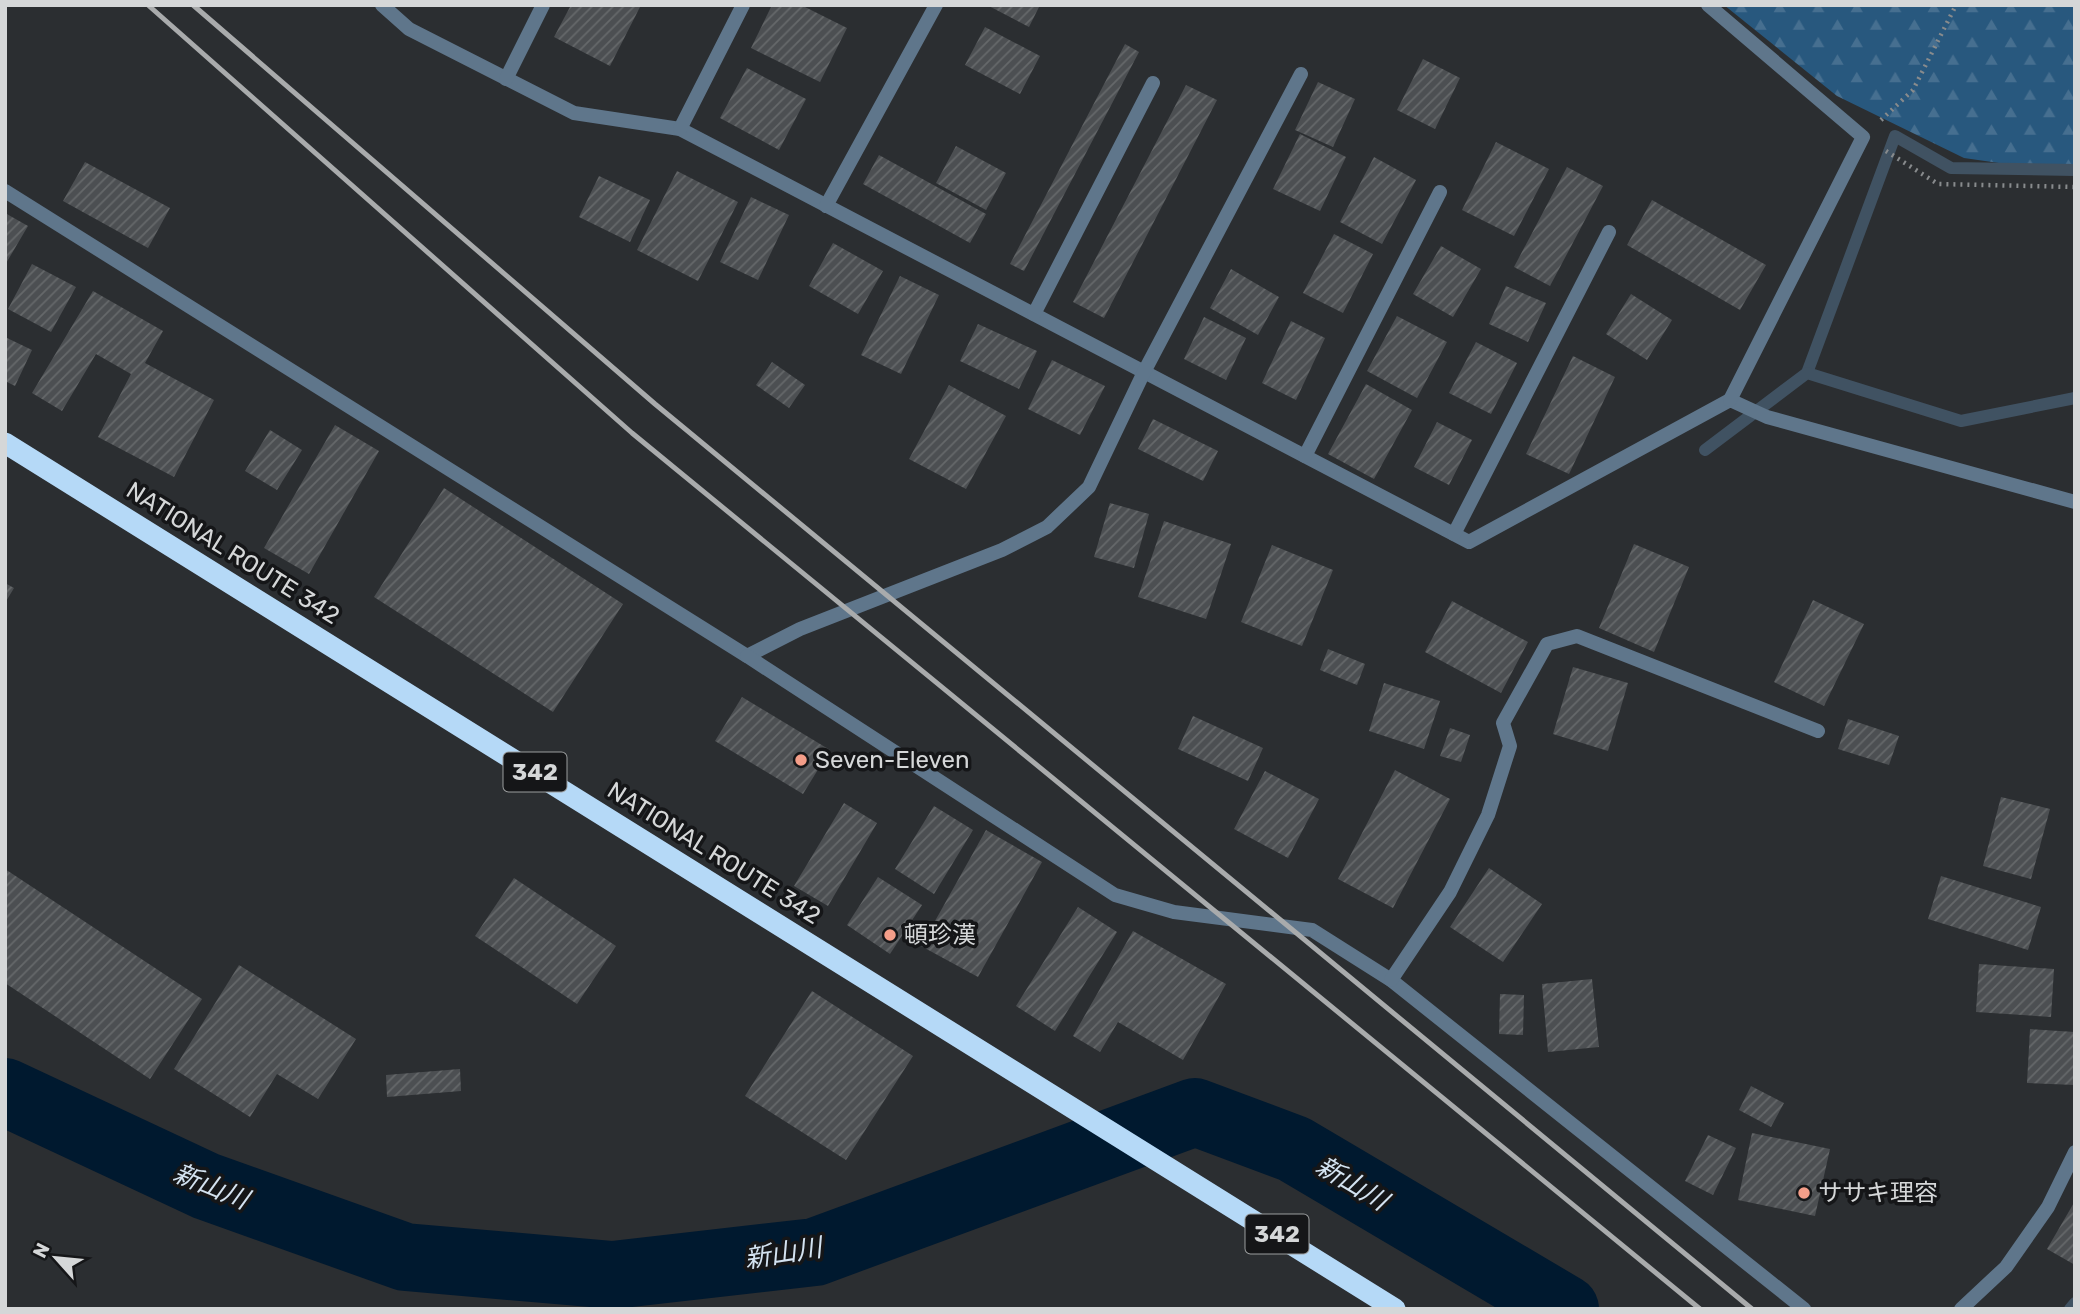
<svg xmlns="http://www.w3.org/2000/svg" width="2080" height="1314" font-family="Rubik,'Noto Sans JP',sans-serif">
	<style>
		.forest { fill: url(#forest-firs) }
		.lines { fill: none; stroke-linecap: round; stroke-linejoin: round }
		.stream { stroke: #405262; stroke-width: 12 }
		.river { stroke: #00192f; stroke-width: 68 }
		.building { fill: url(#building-hatch) }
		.path { stroke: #888b8d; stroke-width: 4.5; stroke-dasharray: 2 5; stroke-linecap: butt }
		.street { stroke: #5f768b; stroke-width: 14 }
		.highway { stroke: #b5d9f7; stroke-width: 21 }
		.rail { stroke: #a9abac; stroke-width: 5 }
		.poi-dot { fill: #f49e89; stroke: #151618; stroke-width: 2.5 }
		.labels { text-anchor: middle; stroke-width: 7; stroke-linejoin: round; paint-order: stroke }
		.shield { fill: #151618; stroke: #9b9d9e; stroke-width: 2 }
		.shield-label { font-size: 23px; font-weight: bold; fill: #d5d7d8 }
		.street-label { font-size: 24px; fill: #d5d7d8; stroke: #151618 }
		.poi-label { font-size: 24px; fill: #d5d7d8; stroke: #151618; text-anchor: start }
		.water-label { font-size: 26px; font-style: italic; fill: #d4e3f1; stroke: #151618 }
	</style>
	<defs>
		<pattern id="forest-firs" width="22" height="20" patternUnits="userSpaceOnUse" patternTransform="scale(1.75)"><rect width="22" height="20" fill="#28587e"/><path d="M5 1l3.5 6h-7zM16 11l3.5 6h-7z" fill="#466f90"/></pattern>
		<pattern id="building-hatch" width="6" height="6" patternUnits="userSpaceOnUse" patternTransform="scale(1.75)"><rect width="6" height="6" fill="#4c4f52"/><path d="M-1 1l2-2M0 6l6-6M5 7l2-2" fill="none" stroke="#65686a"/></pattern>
	</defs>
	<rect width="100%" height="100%" fill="#2b2e31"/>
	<path class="forest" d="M1724 5H2075V174L1964 158 1837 96Z"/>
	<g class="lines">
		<g class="stream">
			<path d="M1807 373 1895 136 1951 168 2075 170"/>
			<path d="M1705 450 1807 373 1961 421 2075 398"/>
			<path d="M2070 1309 2075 1303"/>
		</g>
		<path class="river" d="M5 1092 206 1186 405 1257 613 1275 815 1252 1195 1112 1294 1149 1565 1309"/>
	</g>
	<g class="building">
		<path d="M571 5H641L610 66 554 37Z"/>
		<path d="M772 5H801L847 28 820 82 751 48Z"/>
		<path d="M987 5H1040L1029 27Z"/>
		<path d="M985 27 1040 56 1020 94 965 65Z"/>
		<path d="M1125 44 1139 52 1024 271 1010 264Z"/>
		<path d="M1423 59 1460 78 1435 129 1397 110Z"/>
		<path d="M747 68 806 99 779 150 720 118Z"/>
		<path d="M1318 82 1355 99 1333 147 1295 130Z"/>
		<path d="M1186 85 1217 100 1104 318 1073 302Z"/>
		<path d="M1300 134 1346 157 1320 211 1273 189Z"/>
		<path d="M1496 142 1549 169 1514 236 1462 210Z"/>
		<path d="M956 146 1006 173 986 210 936 183Z"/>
		<path d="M879 155 986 214 970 243 863 184Z"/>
		<path d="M1374 157 1416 180 1382 244 1340 222Z"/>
		<path d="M85 162 170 208 148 248 63 201Z"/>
		<path d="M1567 167 1603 186 1550 286 1514 267Z"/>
		<path d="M677 171 738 202 698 281 637 250Z"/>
		<path d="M599 176 650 200 630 242 579 217Z"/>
		<path d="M751 197 789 215 758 280 720 262Z"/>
		<path d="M1652 200 1766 265 1740 310 1627 245Z"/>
		<path d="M5 213 28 226 5 265Z"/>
		<path d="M1334 234 1373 254 1343 313 1303 293Z"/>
		<path d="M833 243 883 271 858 314 809 286Z"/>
		<path d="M1441 246 1481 269 1453 317 1413 294Z"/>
		<path d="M32 264 76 287 51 332 8 309Z"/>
		<path d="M1231 269 1279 297 1258 335 1210 308Z"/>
		<path d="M900 276 939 295 901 374 861 355Z"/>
		<path d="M1506 286 1546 303 1528 342 1489 324Z"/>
		<path d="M93 291 163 331 145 363 214 400 174 477 98 437 131 374 96 354 62 411 32 393Z"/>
		<path d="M1631 294 1672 320 1647 360 1606 334Z"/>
		<path d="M1397 316 1447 342 1417 398 1367 371Z"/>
		<path d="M1204 317 1246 338 1226 380 1184 359Z"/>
		<path d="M1291 321 1325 338 1296 400 1262 383Z"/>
		<path d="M978 324 1037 351 1019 389 960 361Z"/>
		<path d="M5 337 32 350 15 386 5 381Z"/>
		<path d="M1476 342 1517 363 1491 414 1449 393Z"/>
		<path d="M1573 356 1615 377 1569 474 1526 454Z"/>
		<path d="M1052 360 1105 386 1080 435 1028 409Z"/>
		<path d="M772 362 805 385 789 408 756 385Z"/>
		<path d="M1366 384 1412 410 1374 479 1328 454Z"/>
		<path d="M949 385 1006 416 966 489 909 459Z"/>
		<path d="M1153 419 1218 451 1203 481 1138 449Z"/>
		<path d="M1437 422 1472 440 1449 485 1414 467Z"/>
		<path d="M335 425 379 451 309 574 264 548Z"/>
		<path d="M270 430 302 450 277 490 245 471Z"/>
		<path d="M444 488 623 604 553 712 374 597Z"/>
		<path d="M1110 503 1149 514 1134 568 1094 557Z"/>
		<path d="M1164 521 1231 544 1206 619 1138 597Z"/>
		<path d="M1634 544 1689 567 1654 652 1599 628Z"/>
		<path d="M1272 545 1333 570 1302 646 1241 622Z"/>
		<path d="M5 583 14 588 5 603Z"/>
		<path d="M1813 600 1864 624 1824 706 1774 682Z"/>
		<path d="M1452 601 1528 642 1501 693 1425 652Z"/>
		<path d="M1328 649 1365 664 1357 685 1320 670Z"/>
		<path d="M1573 667 1628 683 1608 751 1553 734Z"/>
		<path d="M1384 683 1440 701 1424 749 1369 731Z"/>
		<path d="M742 697 830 750 803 794 715 741Z"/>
		<path d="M1193 716 1263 748 1248 781 1178 749Z"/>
		<path d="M1848 719 1899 736 1889 765 1838 749Z"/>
		<path d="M1450 728 1470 735 1461 762 1440 756Z"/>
		<path d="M1395 770 1450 799 1393 908 1338 879Z"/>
		<path d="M1265 771 1319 799 1288 858 1234 829Z"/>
		<path d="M2001 797 2050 809 2031 879 1983 866Z"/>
		<path d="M844 803 877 823 828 906 794 886Z"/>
		<path d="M934 806 973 830 934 894 895 869Z"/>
		<path d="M986 830 1042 862 978 977 921 946Z"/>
		<path d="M1489 868 1542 904 1503 962 1450 927Z"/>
		<path d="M5 869 202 999 150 1079 5 983Z"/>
		<path d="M1941 876 2041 907 2028 950 1928 919Z"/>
		<path d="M878 877 922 905 890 954 847 925Z"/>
		<path d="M514 878 616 946 577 1004 475 936Z"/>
		<path d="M1078 907 1117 932 1055 1031 1016 1006Z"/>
		<path d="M1133 931 1226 984 1183 1060 1118 1022 1100 1052 1073 1036Z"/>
		<path d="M1979 964 2054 969 2051 1017 1976 1012Z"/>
		<path d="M239 965 356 1039 318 1099 277 1074 250 1117 174 1069Z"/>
		<path d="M1592 979 1599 1047 1548 1052 1542 984Z"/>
		<path d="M812 991 913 1056 846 1160 745 1096Z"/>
		<path d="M1500 994 1524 995 1523 1035 1499 1034Z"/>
		<path d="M2030 1029 2075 1032V1085L2027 1083Z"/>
		<path d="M460 1069 461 1091 387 1097 386 1075Z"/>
		<path d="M1751 1086 1784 1103 1771 1127 1739 1110Z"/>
		<path d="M1752 1133 1830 1149 1815 1216 1738 1200Z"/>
		<path d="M1708 1135 1736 1148 1713 1195 1685 1181Z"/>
		<path d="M2075 1201V1265L2047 1249Z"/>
	</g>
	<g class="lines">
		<g class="path">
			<path d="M1881 120 1913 90 1956 5"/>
			<path d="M1886 151 1938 184 2075 187"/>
		</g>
		<g class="street">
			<path d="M382 5 409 29 574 113 680 129 1469 542 1730 400 1767 417 2075 502"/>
			<path d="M1708 5 1863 137 1730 400"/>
			<path d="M506 79 543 5"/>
			<path d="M680 129 743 5"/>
			<path d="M5 191 747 656 800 629 1002 550 1047 527 1089 487 1144 372 1301 74"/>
			<path d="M826 206 936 5"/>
			<path d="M1034 314 1153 83"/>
			<path d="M1305 456 1440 192"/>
			<path d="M1454 534 1609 232"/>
			<path d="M747 656 1115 895 1174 912 1312 930 1391 980 1804 1309"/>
			<path d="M1391 980 1450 892 1488 815 1510 746 1503 723 1547 644 1577 636 1818 731"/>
			<path d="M1961 1309 2006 1267 2048 1207 2075 1152"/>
		</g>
		<path class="highway" d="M5 443 1395 1309"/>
		<g class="rail">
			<path d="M148 5 632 433 1700 1309"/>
			<path d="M193 5 655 404 1752 1309"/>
		</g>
	</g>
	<g class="poi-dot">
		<circle cx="801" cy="760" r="7"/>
		<circle cx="890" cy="935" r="7"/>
		<circle cx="1804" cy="1193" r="7"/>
	</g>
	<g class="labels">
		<g class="shield">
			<rect x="503.5" y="752.5" width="63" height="39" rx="5"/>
			<rect x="1245.5" y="1214.5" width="63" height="39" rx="5"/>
		</g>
		<g class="shield-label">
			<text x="535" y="780">342</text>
			<text x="1277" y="1242">342</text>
		</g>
		<g class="street-label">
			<text transform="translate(233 553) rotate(32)" y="8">NATIONAL ROUTE 342</text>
			<text transform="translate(714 853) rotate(32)" y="8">NATIONAL ROUTE 342</text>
		</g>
		<g class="poi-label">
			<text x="815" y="768">Seven-Eleven</text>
			<text x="904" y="943">頓珍漢</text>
			<text x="1818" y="1201">ササキ理容</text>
		</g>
		<g class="water-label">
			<text transform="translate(1352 1183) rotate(31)" y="9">新山川</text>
			<text transform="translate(211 1186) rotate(22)" y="9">新山川</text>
			<text transform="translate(783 1253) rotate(-9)" y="9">新山川</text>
		</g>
	</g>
	<rect width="2080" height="1314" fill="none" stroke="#d5d7d8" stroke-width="14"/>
	<g transform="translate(56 1258) rotate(297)" stroke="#151618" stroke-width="5" paint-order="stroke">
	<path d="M0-5L12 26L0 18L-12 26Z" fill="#d5d7d8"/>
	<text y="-10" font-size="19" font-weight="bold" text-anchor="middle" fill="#d5d7d8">N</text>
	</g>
</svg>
